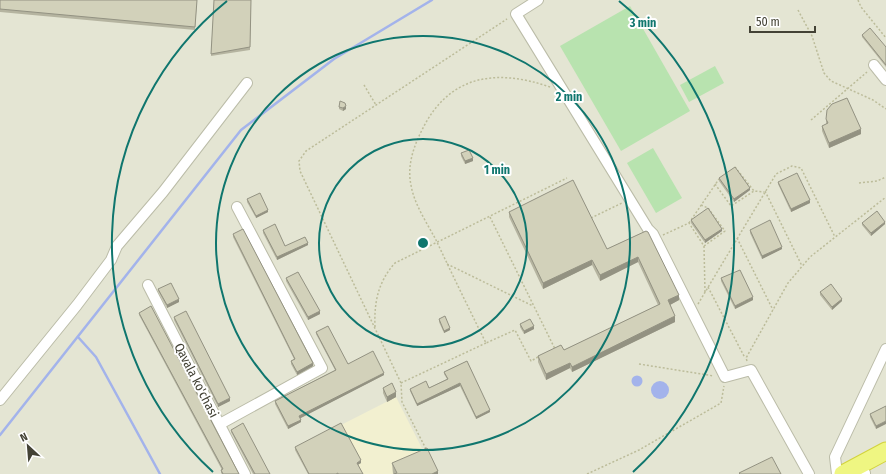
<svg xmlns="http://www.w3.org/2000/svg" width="886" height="474" font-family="'Fira Sans Condensed',sans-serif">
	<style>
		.residential { fill: #e4e5d3 }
		.commercial { fill: #f2f0d0 }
		.green { fill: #b8e3af }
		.water { fill: #a3b3eb }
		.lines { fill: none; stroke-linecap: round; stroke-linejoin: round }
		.stream { stroke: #a3b3eb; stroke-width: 2.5 }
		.minor-casing { stroke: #bbbca8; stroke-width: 12 }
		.trunk-casing { stroke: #d2d33d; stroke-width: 19 }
		.path { stroke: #bcbc9a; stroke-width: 1.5; stroke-dasharray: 2 2; stroke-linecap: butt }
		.minor { stroke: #fff; stroke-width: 10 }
		.trunk { stroke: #eff682; stroke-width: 17 }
		.wall { fill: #b5b4a0 }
		.shaded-wall { fill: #939282 }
		.building { fill: #d2d1ba; stroke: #939282 }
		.ring { fill: none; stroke: #0f766e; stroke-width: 2 }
		.labels { text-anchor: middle; stroke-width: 4; stroke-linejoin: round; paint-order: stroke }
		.street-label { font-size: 13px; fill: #434235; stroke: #fff }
		.centre { fill: #0f766e; stroke: #fff; stroke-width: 2 }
		.ring-label { font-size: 12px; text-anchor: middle; font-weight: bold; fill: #0f766e; stroke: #fff; stroke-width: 4; stroke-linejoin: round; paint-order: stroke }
	</style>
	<rect width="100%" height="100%" fill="#f0f1e4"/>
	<rect class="residential" x="0" y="0" width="886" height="474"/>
	<path class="commercial" d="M396 397 435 474H308L341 425Z"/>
	<g class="green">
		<path d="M630 6 690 111 621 151 560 46Z"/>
		<path d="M715 66 724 83 689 102 680 85Z"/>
		<path d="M653 148 682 198 656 213 627 163Z"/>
	</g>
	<g class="water">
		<circle cx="637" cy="381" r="5.5"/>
		<circle cx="660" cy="390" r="9"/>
	</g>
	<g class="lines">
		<g class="stream">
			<path d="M78 337 96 357 160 474"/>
			<path d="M0 435 241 130 334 59 432 0"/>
		</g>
		<defs>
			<g id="minor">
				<path d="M538 0 516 14 648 229 653 234 725 377 751 370 809 474"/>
				<path d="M874 65 886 80"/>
				<path d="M148 285 245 474"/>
				<path d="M0 400 77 305 111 260 117 246 163 192 247 83"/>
				<path d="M220 424 322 368 237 207"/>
				<path d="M865 473V474"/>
				<path d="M837 474 835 457 886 349"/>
			</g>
			<path id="trunk" d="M843 474 886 451"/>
		</defs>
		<use href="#minor" class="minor-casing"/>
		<use href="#trunk" class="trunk-casing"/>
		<g class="path">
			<path d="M858 0 861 7 886 38"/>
			<path d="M798 10 812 36 824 73 831 81 873 100 886 109"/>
			<path d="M364 85 376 105"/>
			<path d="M811 120 867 72"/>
			<path d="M735 167 754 191 764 192"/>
			<path d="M859 183 877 181 886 177"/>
			<path d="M715 184 731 206 754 191"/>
			<path d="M765 191 802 266"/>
			<path d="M701 205 708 208 725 231 704 246"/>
			<path d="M490 217 555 349"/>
			<path d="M591 218 622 203"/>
			<path d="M689 223 719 179"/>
			<path d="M663 235 689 223 704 246 705 292"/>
			<path d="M737 238 773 310"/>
			<path d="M447 264 533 306"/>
			<path d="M708 287 745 358"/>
			<path d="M698 304 776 174 792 166 801 168 835 237"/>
			<path d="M375 327C374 302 378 282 395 263L567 178"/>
			<path d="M538 357 531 361 515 330 486 343C469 309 452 274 436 240 427 223 414 204 411 185 407 167 413 148 421 132 448 75 495 68 550 87"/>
			<path d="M747 361 746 358 788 283 810 257 886 197"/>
			<path d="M639 364 714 376"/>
			<path d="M401 383 486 343"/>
			<path d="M426 449 402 402 401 383 300 171 299 161 306 151 507 19"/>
			<path d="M587 474 639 450 721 403 724 386"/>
		</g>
		<use href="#minor" class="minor"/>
		<use href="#trunk" class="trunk"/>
	</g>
	<g class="wall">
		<path d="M0 0H197L195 30 0 12Z"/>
		<path d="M214 0H251L250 50 211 56Z"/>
		<path d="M862 35 886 47V67L862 37Z"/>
		<path d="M339 107 346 109 343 111 339 109Z"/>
		<path d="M826 119 861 134 829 148 822 131V126L826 124Z"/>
		<path d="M461 153 473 161 465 164 461 156Z"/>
		<path d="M719 178 750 190 734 202 719 181Z"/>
		<path d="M778 182 810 203 791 212 778 184Z"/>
		<path d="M247 199 268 212 256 218 247 202Z"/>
		<path d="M509 212 607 249 646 231 679 300 670 305 675 322 572 372 570 368 546 380 538 362V356L564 350 658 305 638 262 600 281 592 265 543 289 509 217Z"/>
		<path d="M691 220 722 231 705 243 691 223Z"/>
		<path d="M862 223 885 224 871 236 862 225Z"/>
		<path d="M263 230 285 246 308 245 277 260 263 233Z"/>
		<path d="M750 230 782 249 762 259 750 233Z"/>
		<path d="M233 234 313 366 297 375 291 364V361L294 359 233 237Z"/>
		<path d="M286 278 320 314 308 320 286 281Z"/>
		<path d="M721 278 753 300 735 309 721 281Z"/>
		<path d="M158 289 179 302 167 308 158 291Z"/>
		<path d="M820 292 842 301 832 310 820 295Z"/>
		<path d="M139 313 239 474H222L221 473V470H222L139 315Z"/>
		<path d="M174 317 230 401 218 407 174 320Z"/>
		<path d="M439 319 450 330 444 333 439 322Z"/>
		<path d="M520 324 534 329 524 334 520 327Z"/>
		<path d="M316 332 348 364 384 375 300 418 301 422 288 429 275 404V401L335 370 316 334Z"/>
		<path d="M467 361 490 412 476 419 460 386 417 406 410 391V389L429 388 447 379 444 374V372Z"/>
		<path d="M383 388 396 397 387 402 383 393Z"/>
		<path d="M886 406 876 429 870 417V414Z"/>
		<path d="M231 430 270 474H253L231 432Z"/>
		<path d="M295 447 361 463 358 465 363 474H308L295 450Z"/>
		<path d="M392 463 438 474H393Z"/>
	</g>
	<g class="shaded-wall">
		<path d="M346 106V109L343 111V108Z"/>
		<path d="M861 129V134L829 148V143Z"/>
		<path d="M473 158V161L465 164V161Z"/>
		<path d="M750 188V190L734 202V199Z"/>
		<path d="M810 200V203L791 212V209Z"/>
		<path d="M268 210V212L256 218V216Z"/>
		<path d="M885 222V224L871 236V233Z"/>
		<path d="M722 229V231L705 243V240Z"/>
		<path d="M308 243V245L277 260V257Z"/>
		<path d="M782 247V249L762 259V256Z"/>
		<path d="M638 257V262L600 281V275Z"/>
		<path d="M592 260V265L543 289V283Z"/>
		<path d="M679 295V300L668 306V300Z"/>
		<path d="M753 297V300L735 309V306Z"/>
		<path d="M179 299V302L167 308V305Z"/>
		<path d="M842 299V301L832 310V307Z"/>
		<path d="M320 311V314L308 320V317Z"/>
		<path d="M675 316V322L572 372V367Z"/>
		<path d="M534 326V329L524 334V331Z"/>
		<path d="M450 328V330L444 333V331Z"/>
		<path d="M313 363V366L297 375V372Z"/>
		<path d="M570 363V368L546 380V374Z"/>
		<path d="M384 373V375L299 419V416Z"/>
		<path d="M460 383V386L417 406V404Z"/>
		<path d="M396 392V397L387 402V397Z"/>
		<path d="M230 398V401L218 407V404Z"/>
		<path d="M490 410V412L476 419V417Z"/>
		<path d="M301 420V422L288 429V426Z"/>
		<path d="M886 421V424L876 429V426Z"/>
		<path d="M361 460V463L357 465V463Z"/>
		<path d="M438 471V474H432Z"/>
	</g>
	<g class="building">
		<path d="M0 0H197L195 27 0 9Z"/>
		<path d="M214 0H251L250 47 211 54Z"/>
		<path d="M870 28 886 47V65L862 35Z"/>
		<path d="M847 98 861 129 829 143 822 126 828 123 826 119 827 110 832 104Z"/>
		<path d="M340 101 345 103 346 106 343 108 339 107Z"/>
		<path d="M469 150 473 158 465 161 461 153Z"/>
		<path d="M735 167 750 188 734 199 719 178Z"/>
		<path d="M797 173 810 200 791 209 778 182Z"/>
		<path d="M573 180 607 249 646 231 648 232 679 295 668 300 675 316 572 367 570 363 546 374 538 356 561 345 564 350 660 304 638 257 600 275 592 260 543 283 509 212Z"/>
		<path d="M260 193 268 210 256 216 247 199Z"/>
		<path d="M708 208 722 229 705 240 691 220Z"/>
		<path d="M877 211 885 222 871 233 862 223Z"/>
		<path d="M770 220 782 247 762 256 750 230Z"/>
		<path d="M275 224 285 246 305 237 308 243 277 257 263 230Z"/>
		<path d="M243 229 313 363 297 372 291 361 295 359 233 234Z"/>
		<path d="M740 270 753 297 735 306 721 278Z"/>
		<path d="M298 272 320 311 308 317 286 278Z"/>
		<path d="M171 283 179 299 167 305 158 289Z"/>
		<path d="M831 284 842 299 832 307 820 292Z"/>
		<path d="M151 306 239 474H223L221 470 223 469 139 313Z"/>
		<path d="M186 311 230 398 218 404 174 317Z"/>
		<path d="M445 316 450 328 444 331 439 319Z"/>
		<path d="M530 319 534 326 524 331 520 324Z"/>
		<path d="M328 326 348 364 373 351 384 373 299 416 301 420 288 426 275 401 336 370 316 332Z"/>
		<path d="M467 361 490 410 476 417 460 383 417 404 410 389 426 381 429 388 448 379 444 372Z"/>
		<path d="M392 383 396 392 387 397 383 388Z"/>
		<path d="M886 406V421L876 426 870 414Z"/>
		<path d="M243 423 270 474H255L231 430Z"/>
		<path d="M341 423 361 460 357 463 363 474H338V473L336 474H309L295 447Z"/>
		<path d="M427 448 438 471 432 474H394L397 473 392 463Z"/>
		<path d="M772 457 781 474H740L739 473Z"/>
	</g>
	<g class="ring">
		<circle cx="423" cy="243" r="104"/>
		<circle cx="423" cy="243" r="207"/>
		<path d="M213 472A311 311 0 0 1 227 1M619 1A311 311 0 0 1 633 472"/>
	</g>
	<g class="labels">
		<g class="street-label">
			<text transform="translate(197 380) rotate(63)" y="5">Qavala ko'chasi</text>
		</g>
	</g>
	<circle cx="423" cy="243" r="6" class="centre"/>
	<g class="ring-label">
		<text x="643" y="27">3 min</text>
		<text x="569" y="101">2 min</text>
		<text x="497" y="174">1 min</text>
	</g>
	<g transform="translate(28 446) rotate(334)" stroke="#ffffff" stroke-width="3" paint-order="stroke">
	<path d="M0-3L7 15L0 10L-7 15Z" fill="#434235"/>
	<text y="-6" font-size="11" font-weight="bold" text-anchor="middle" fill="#434235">N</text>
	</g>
	<path d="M750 26v6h65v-6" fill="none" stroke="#434235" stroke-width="2"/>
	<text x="756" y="26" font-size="12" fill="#434235" stroke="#ffffff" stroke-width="3" paint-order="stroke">50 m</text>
</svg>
